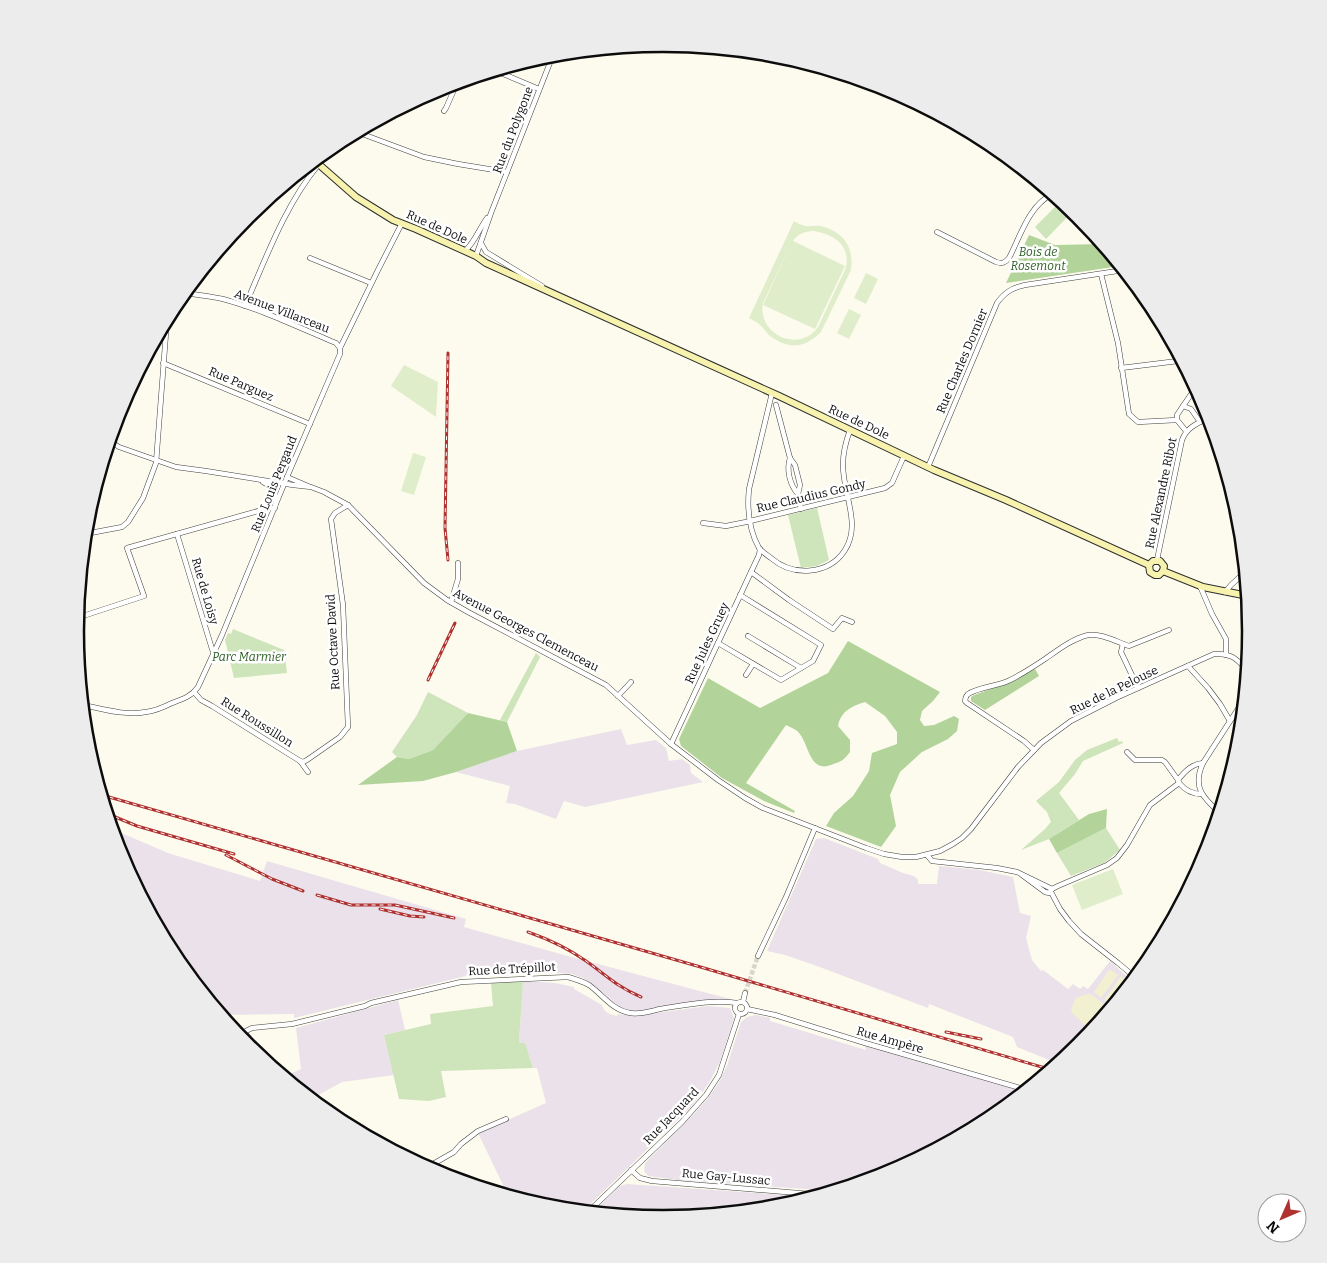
<svg xmlns="http://www.w3.org/2000/svg" width="1327" height="1263" font-family="Bitter,serif">
	<style>
		.industrial { fill: #eae1ea }
		.farmland { fill: #f1f0d0 }
		.green { fill: #cee4ba }
		.forest { fill: #b2d49b }
		.pitch { fill: #dfedcb; fill-rule: evenodd }
		.lines { fill: none; stroke-linecap: round; stroke-linejoin: round }
		.street-tunnel { stroke: #d9d7cb; stroke-width: 4.5; stroke-dasharray: 4.5 2; stroke-linecap: butt }
		.street-casing { stroke: #3f3f3f; stroke-width: 5.5 }
		.secondary-casing { stroke: #2e2e2e; stroke-width: 8 }
		.street { stroke: #fff; stroke-width: 4.5 }
		.secondary { stroke: #f7f3ae; stroke-width: 6 }
		.rail-casing { stroke: #af3231; stroke-width: 3 }
		.rail { stroke: #fff; stroke-width: 1; stroke-dasharray: 4; stroke-linecap: butt }
		.labels { text-anchor: middle; stroke-width: 5; stroke-linejoin: round; paint-order: stroke }
		.street-label { font-size: 12px; fill: #0c0c0c; stroke: #fff }
		.park-label { font-size: 12px; font-style: italic; fill: #2c5e23; stroke: #fff }
		.rim { fill: none; stroke: #0c0c0c; stroke-width: 2.5 }
	</style>
	<rect width="100%" height="100%" fill="#fdfbed"/>
	<g class="industrial">
		<path d="M621 729 627 745 656 740 666 748 669 761 682 759 690 765 691 773 703 782 585 807 564 801 556 819 515 804 506 803 510 786 456 772 517 751Z"/>
		<path d="M112 829 168 853 260 881 267 861 466 919 464 927 564 955 730 999 709 1000 634 1012 626 1010 617 1006 607 999 593 985 583 978 572 974 560 973 470 975 294 1018V1014L222 1015 175 958 120 856Z"/>
		<path d="M824 838 878 859 880 863 903 873 914 876 918 880V884H937L939 866 980 870 1013 877 1020 913 1031 916 1026 938 1032 960 1041 971 1043 970 1068 989 1073 984 1080 989 1083 986 1088 989 1110 961 1133 982 1079 1047 1059 1064 1017 1047 1013 1037 929 1004 928 1008 817 966 785 955 767 951 816 839Z"/>
		<path d="M523 981 555 983 574 987V989L602 1005 604 1010 609 1014 617 1016 618 1014 633 1016 708 1006 730 1008 734 1018 720 1062 710 1081 699 1097 686 1112 583 1211 549 1208 498 1193 505 1189 478 1133 546 1103 537 1068H533L525 1044 519 1043Z"/>
		<path d="M398 1000 405 1030 384 1035 394 1075 342 1082 311 1099 292 1083 288 1075 301 1069 296 1028Z"/>
		<path d="M756 1015 770 1018V1021L866 1050 865 1046 1024 1092 990 1120 888 1175 834 1191 678 1180 648 1176 644 1171 645 1163 694 1114 708 1098 718 1084 727 1066 741 1022 747 1017Z"/>
		<path d="M627 1184 813 1197 778 1208 663 1219 593 1212 620 1186Z"/>
	</g>
	<g class="farmland">
		<path d="M1109 970H1111L1118 975 1101 998 1094 992Z"/>
		<path d="M1121 976 1131 984 1112 1007 1104 1000Z"/>
		<path d="M1091 994 1110 1009 1092 1032 1072 1013 1071 1010 1075 999 1083 995Z"/>
	</g>
	<g class="green">
		<path d="M1061 201 1073 211 1046 239 1035 227Z"/>
		<path d="M817 508 829 560 817 566 801 568 788 515Z"/>
		<path d="M233 629 284 650 287 673 234 678 225 640 228 633 231 634Z"/>
		<path d="M536 653 540 657 507 722 500 720Z"/>
		<path d="M428 692 468 713 433 750 409 759 397 757 392 752 417 715Z"/>
		<path d="M1117 738 1119 742 1122 741 1123 743 1083 761 1075 774 1059 793 1079 820 1049 839 1021 850 1045 829 1051 822 1047 812 1036 801 1059 782 1075 760 1087 750Z"/>
		<path d="M1106 828 1120 850 1104 863 1071 876 1057 853Z"/>
		<path d="M523 981 519 1043H525L533 1068 441 1071 446 1097 429 1101 399 1099 384 1035 431 1024 430 1014 493 1006 491 983Z"/>
	</g>
	<g class="forest">
		<path d="M1029 235 1055 245 1102 244 1120 266 1006 283Z"/>
		<path d="M848 641 940 692 933 701 922 711 920 720 924 726 934 725 954 716 959 719 957 731 948 739 922 752 900 772 890 795 896 826 881 847 826 826 834 813 853 796 869 771 872 753 897 744V732L885 716 865 702C852 706 841 711 838 726L850 740V752C843 761 842 761 831 765 809 773 809 744 799 733 796 729 789 727 786 725L746 783 795 811 794 813 764 801 722 778 681 746 679 739 708 678 760 708 828 673Z"/>
		<path d="M1035 669 1039 676 985 710 971 701V697L974 695 1008 683Z"/>
		<path d="M468 713 507 722 517 751 456 772 423 781 358 785 397 757 409 759 433 750Z"/>
		<path d="M1107 809 1106 828 1057 853 1049 839 1089 814Z"/>
	</g>
	<g class="pitch">
		<path d="M794 221C797 223 801 225 805 226 810 227 815 225 821 226 844 232 854 247 851 270L821 332C805 348 789 350 770 336 766 333 764 328 759 324 757 322 752 320 749 318ZM812 231C833 233 853 246 845 270 842 277 838 284 835 291 829 303 824 315 818 327 799 354 757 334 763 303L792 242 763 305 815 329 845 266 793 241C797 234 804 232 812 231Z"/>
		<path d="M866 273 878 279 866 304 854 298Z"/>
		<path d="M849 309 861 315 849 339 837 333Z"/>
		<path d="M404 365 438 382 436 417 391 386Z"/>
		<path d="M413 453 426 457 414 495 401 491Z"/>
		<path d="M1113 869 1123 894 1082 910 1072 885Z"/>
	</g>
	<g class="lines">
		<path class="street-tunnel" d="M745 993 758 956"/>
		<defs>
			<g id="street">
				<path d="M496 71 539 89"/>
				<path d="M444 111 446 108 457 83"/>
				<path d="M357 132 424 157 458 164 507 172"/>
				<path d="M937 232 996 262C1002 264 1005 263 1009 258 1021 235 1028 207 1052 194"/>
				<path d="M481 243 486 252 542 286"/>
				<path d="M465 251C475 242 479 229 487 218"/>
				<path d="M476 256 491 213 553 55"/>
				<path d="M310 258 371 283"/>
				<path d="M1101 274 1118 343 1129 414 1138 422 1177 420"/>
				<path d="M185 293C197 295 211 296 223 299 260 309 296 326 331 341L336 343 340 348"/>
				<path d="M245 306C266 258 285 205 319 164"/>
				<path d="M163 363 310 424"/>
				<path d="M1121 368 1178 361"/>
				<path d="M772 393 749 489C747 509 749 530 759 548 762 552 767 555 771 558 793 577 829 575 845 550 862 524 842 492 843 464 843 452 846 441 850 430"/>
				<path d="M776 405 790 458 795 465 800 485 798 494 801 509"/>
				<path d="M1183 406 1196 387"/>
				<path d="M1186 431 1177 420V415L1183 406 1191 409 1200 422"/>
				<path d="M110 441 119 447 176 467 206 471 293 485 311 487 324 492 348 505 424 583 447 600 468 612 606 685 671 744 718 780 745 798 763 808 866 848 884 854 902 857H916L940 851 953 844 962 838 971 829 1018 767 1041 743 1071 721 1116 698 1214 654C1231 653 1236 658 1247 670"/>
				<path d="M790 458C786 470 790 485 798 494"/>
				<path d="M928 467 997 303C1005 292 1012 288 1025 285L1124 270"/>
				<path d="M287 477 308 486"/>
				<path d="M703 523 726 526 746 522 885 488 892 483 904 456"/>
				<path d="M85 534 122 527 128 522 143 498 156 463 167 320"/>
				<path d="M177 534 212 649 214 653"/>
				<path d="M1157 560 1182 440C1187 427 1198 423 1210 417"/>
				<path d="M751 572 789 600 833 629 842 618 852 622"/>
				<path d="M1200 586 1212 614 1226 639V655"/>
				<path d="M1225 592 1231 585 1245 572"/>
				<path d="M451 602 458 579V563"/>
				<path d="M77 618 144 596 127 548 269 508H275C277 494 276 489 263 482"/>
				<path d="M748 636 801 668"/>
				<path d="M718 643 781 680 813 661 821 645 740 595"/>
				<path d="M1123 644 1121 652 1138 688"/>
				<path d="M79 661 81 660"/>
				<path d="M1188 666 1208 688 1220 704 1230 721"/>
				<path d="M746 675 753 664"/>
				<path d="M194 692 201 700 212 706 300 761 308 772"/>
				<path d="M618 696 631 682"/>
				<path d="M83 705C103 709 125 716 146 712 155 711 164 707 172 703 183 699 192 696 198 687L222 635 287 477 340 354V348L378 270 402 223"/>
				<path d="M671 744 751 572 759 555 760 549"/>
				<path d="M1034 750 1024 741 967 703 965 701C966 697 965 697 968 694 979 687 997 686 1008 681 1021 675 1033 667 1045 659 1058 650 1072 639 1088 635 1101 633 1117 642 1129 646L1169 630"/>
				<path d="M1127 752 1135 760H1162L1165 762 1178 780"/>
				<path d="M300 761 303 762 307 760 340 737 348 727 343 605 331 519 335 513 348 505"/>
				<path d="M1179 783C1185 790 1192 794 1201 794"/>
				<path d="M1220 813C1203 798 1192 787 1203 763L1245 698"/>
				<path d="M927 855 932 861 997 868 1017 872 1052 889"/>
				<path d="M1022 875 1045 892 1049 893 1052 889 1058 886 1107 865 1117 858 1127 845 1150 805 1179 783 1178 780C1185 771 1192 764 1203 763"/>
				<path d="M1051 892 1060 909 1069 921 1081 934 1118 963 1136 978"/>
				<path d="M758 956 786 897 815 828"/>
				<circle cx="741" cy="1008" r="6"/>
				<path d="M743 1002 745 993"/>
				<path d="M747 1009 775 1015 865 1043 1027 1090"/>
				<path d="M234 1030 244 1032 252 1028 292 1024 365 1006 371 1003 461 982 568 977C575 979 582 981 589 985 603 995 612 1010 630 1013 639 1015 651 1011 660 1009 685 1005 712 999 737 1003"/>
				<path d="M244 1032 252 1042 258 1055"/>
				<path d="M426 1168 454 1152 461 1144 478 1131 506 1119"/>
				<path d="M631 1170 640 1178 652 1181 822 1195"/>
				<path d="M588 1212 682 1122 706 1095 719 1075 739 1014"/>
			</g>
			<g id="secondary">
				<path d="M315 161 356 197 393 220 416 229 476 256 486 263 779 396 934 470 1006 500 1149 565"/>
				<path d="M1149 565 1153 561H1160L1164 566 1163 571"/>
				<path d="M1149 565 1150 572 1155 575H1159L1163 571"/>
				<path d="M1163 571 1203 587 1248 596"/>
			</g>
		</defs>
		<use href="#street" class="street-casing"/>
		<use href="#secondary" class="secondary-casing"/>
		<use href="#street" class="street"/>
		<use href="#secondary" class="secondary"/>
		<defs>
			<g id="rail">
				<path d="M448 560 445 528 448 353"/>
				<path d="M428 680 455 623"/>
				<path d="M102 795 704 968 1052 1070"/>
				<path d="M108 814 137 826 234 854"/>
				<path d="M226 855 272 879 303 891"/>
				<path d="M317 895 351 905H395L454 918"/>
				<path d="M380 909 410 916 424 917"/>
				<path d="M528 932C548 939 569 949 586 961 606 975 617 987 641 997"/>
				<path d="M946 1032 981 1039"/>
			</g>
		</defs>
		<use href="#rail" class="rail-casing"/>
		<use href="#rail" class="rail"/>
	</g>
	<g class="labels">
		<g class="street-label">
			<text transform="translate(513 130) rotate(-69)" y="4">Rue du Polygone</text>
			<text transform="translate(437 227) rotate(24)" y="4">Rue de Dole</text>
			<text transform="translate(282 311) rotate(21)" y="4">Avenue Villarceau</text>
			<text transform="translate(962 361) rotate(-67)" y="4">Rue Charles Dornier</text>
			<text transform="translate(241 384) rotate(23)" y="4">Rue Parguez</text>
			<text transform="translate(859 422) rotate(25)" y="4">Rue de Dole</text>
			<text transform="translate(274 484) rotate(-68)" y="4">Rue Louis Pergaud</text>
			<text transform="translate(1161 493) rotate(-78)" y="4">Rue Alexandre Ribot</text>
			<text transform="translate(811 496) rotate(-13)" y="4">Rue Claudius Gondy</text>
			<text transform="translate(205 591) rotate(74)" y="4">Rue de Loisy</text>
			<text transform="translate(526 630) rotate(28)" y="4">Avenue Georges Clemenceau</text>
			<text transform="translate(333 642) rotate(-93)" y="4">Rue Octave David</text>
			<text transform="translate(707 643) rotate(-65)" y="4">Rue Jules Gruey</text>
			<text transform="translate(1114 690) rotate(-26)" y="4">Rue de la Pelouse</text>
			<text transform="translate(257 722) rotate(32)" y="4">Rue Roussillon</text>
			<text transform="translate(512 969) rotate(-3)" y="4">Rue de Trépillot</text>
			<text transform="translate(890 1040) rotate(16)" y="4">Rue Ampère</text>
			<text transform="translate(671 1116) rotate(-46)" y="4">Rue Jacquard</text>
			<text transform="translate(726 1177) rotate(5)" y="4">Rue Gay-Lussac</text>
		</g>
		<g class="park-label">
			<text x="1038" y="256">Bois de<tspan x="1038" dy="14">Rosemont</tspan></text>
			<text x="249" y="661">Parc Marmier</text>
		</g>
	</g>
	<path d="M0 0H1327V1263H0ZM84 631a579 579 0 1 1 1158 0a579 579 0 1 1-1158 0Z" fill="#ececec" fill-rule="evenodd"/>
	<path class="rim" d="M84 631a579 579 0 1 1 1158 0a579 579 0 1 1-1158 0Z"/>
	<g transform="translate(1282 1218) rotate(225)"><circle r="24" fill="#ffffff" stroke="#9e9e9e"/>
	<path d="M0-4L9 19L0 12L-9 19Z" fill="#af3231"/>
	<text y="-8" font-size="14" font-weight="bold" text-anchor="middle" fill="#0c0c0c">N</text>
	</g>
</svg>
